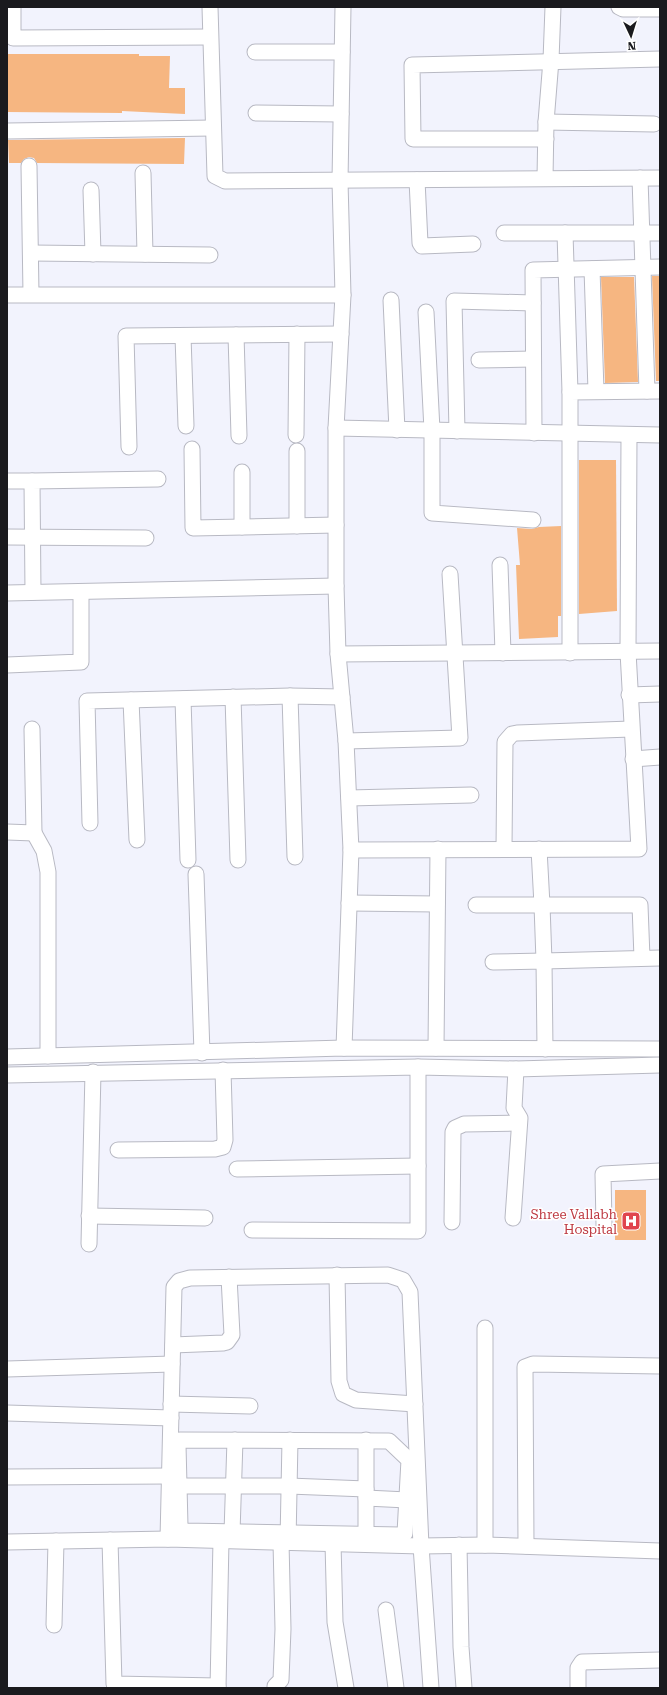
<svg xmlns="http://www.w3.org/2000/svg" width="667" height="1695" font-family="'Roboto Serif',serif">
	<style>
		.building { fill: #f6b681 }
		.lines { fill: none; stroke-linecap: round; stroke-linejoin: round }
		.minor-casing { stroke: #b8b9c3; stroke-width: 17 }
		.minor { stroke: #fff; stroke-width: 15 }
		.labels { text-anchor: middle; stroke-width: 3; stroke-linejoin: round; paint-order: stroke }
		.health-label { font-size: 13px; fill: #be3a42; stroke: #fff; text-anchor: end }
	</style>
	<rect width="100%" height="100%" fill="#f2f3fd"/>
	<g class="building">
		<path d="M7 54H139V56H170L169 88H185V114L122 111V113L7 112Z"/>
		<path d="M185 138 184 164 37 163 34 158 29 157 24 159 21 163H9L8 140Z"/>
		<path d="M652 276H660V381H656Z"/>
		<path d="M601 277H634L638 382 605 383Z"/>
		<path d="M579 460H616L617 611 579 614Z"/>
		<path d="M561 526V616H558V637L519 639 516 565H520L517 528 532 529 539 527Z"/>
		<rect x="615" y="1190" width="31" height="50"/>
	</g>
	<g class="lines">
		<defs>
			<g id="minor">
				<path d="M13 7V38L210 37"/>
				<path d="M210 7 215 176 225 181 660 178"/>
				<path d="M343 7 340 181 343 295 336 428V586L338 654 346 741 351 850 344 1048"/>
				<path d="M619 7 623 9H660"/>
				<path d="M255 52H342"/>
				<path d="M256 113 341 114"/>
				<path d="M546 122 654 124"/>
				<path d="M7 131 213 128"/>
				<path d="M546 139H413L412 65 660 59"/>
				<path d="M29 166 31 294"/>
				<path d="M143 173 145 254"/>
				<path d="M545 178 546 122 551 60 553 7"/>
				<path d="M640 178 647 391"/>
				<path d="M417 180 420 243 422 246 473 244"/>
				<path d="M91 190 93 254"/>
				<path d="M504 233H660"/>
				<path d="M565 233 570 392"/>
				<path d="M31 253 210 255"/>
				<path d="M592 269 596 391"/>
				<path d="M7 295H343"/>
				<path d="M391 300 397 430"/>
				<path d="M426 312 432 430V513L533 520"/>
				<path d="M236 335 239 436"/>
				<path d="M183 336 186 426"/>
				<path d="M479 360 533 359"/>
				<path d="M336 428 660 435"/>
				<path d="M457 431 454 301 533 303"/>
				<path d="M534 433 533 270 660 267"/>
				<path d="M296 435 297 334"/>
				<path d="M129 447 126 336 341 334"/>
				<path d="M192 449 193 528 336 525"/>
				<path d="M297 451V526"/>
				<path d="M7 481H32"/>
				<path d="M242 527V472"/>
				<path d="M7 537 146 538"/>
				<path d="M500 565 503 653"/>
				<path d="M33 592 32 481 158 479"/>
				<path d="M7 593 336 586"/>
				<path d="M570 653V392L660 391"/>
				<path d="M338 654 660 651"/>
				<path d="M7 665 81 662V592"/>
				<path d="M629 695 660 694"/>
				<path d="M290 696 295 857"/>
				<path d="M233 697 238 860"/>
				<path d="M183 699 188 860"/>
				<path d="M131 700 137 840"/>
				<path d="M346 741 460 738 450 574"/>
				<path d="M633 759 660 757"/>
				<path d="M349 798 471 795"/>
				<path d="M90 823 87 701 290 696 342 697"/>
				<path d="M7 832 34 833 32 729"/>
				<path d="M34 833 44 851 48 872V1056"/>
				<path d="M504 849 505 742 512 734 517 733 631 729"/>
				<path d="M351 850 639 849 628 652 629 435"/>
				<path d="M196 874 202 1053"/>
				<path d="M349 903 437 904"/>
				<path d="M476 905H542L539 849"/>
				<path d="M642 958 640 905H542L544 961 660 958"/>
				<path d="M493 962 544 961 545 1049"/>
				<path d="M436 1048 438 849"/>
				<path d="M7 1057 344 1048 660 1049"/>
				<path d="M7 1075 418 1067 516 1069 660 1065"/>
				<path d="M118 1150 215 1149 223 1147 225 1140 223 1070"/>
				<path d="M237 1169 418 1166"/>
				<path d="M89 1216 205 1218"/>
				<path d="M513 1218 520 1118 514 1108 516 1069"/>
				<path d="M452 1222 453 1132 455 1128 464 1124 519 1123"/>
				<path d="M604 1225 603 1174 660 1171"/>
				<path d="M252 1230 418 1231V1067"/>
				<path d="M89 1244 93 1072"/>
				<path d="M337 1275 339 1381 343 1394 356 1400 415 1404"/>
				<path d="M173 1345 223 1343 227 1342 232 1335 229 1277"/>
				<path d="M7 1369 172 1364"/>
				<path d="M171 1404 250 1406"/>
				<path d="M7 1413 171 1418"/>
				<path d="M180 1440 389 1441 409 1460 405 1533 400 1535 184 1531 180 1526 178 1445Z"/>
				<path d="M366 1440V1535"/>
				<path d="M7 1477 169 1476"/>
				<path d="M179 1486H289L366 1489"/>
				<path d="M366 1498 407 1500"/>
				<path d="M232 1533 235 1440"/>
				<path d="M168 1539 174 1287 179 1281 190 1278 388 1275 403 1280 410 1292 421 1546 431 1688"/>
				<path d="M110 1540 114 1684 218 1686"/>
				<path d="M7 1542 168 1539 421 1546 485 1545 660 1551"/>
				<path d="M288 1542 290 1440"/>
				<path d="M333 1543 335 1622 346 1688"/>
				<path d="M459 1545 461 1647 464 1688"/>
				<path d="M485 1545V1328"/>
				<path d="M526 1546 525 1367 533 1364 660 1366"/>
				<path d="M386 1610 396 1688"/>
				<path d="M54 1625 56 1541"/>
				<path d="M218 1688 221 1540"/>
				<path d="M275 1688V1686L281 1680 283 1629 281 1542"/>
				<path d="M578 1688V1668L582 1662 660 1660"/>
			</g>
		</defs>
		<use href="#minor" class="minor-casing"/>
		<use href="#minor" class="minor"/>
	</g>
	<defs>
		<symbol id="hospital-square" viewBox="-11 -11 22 22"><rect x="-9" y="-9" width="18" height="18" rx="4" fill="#e0444e" stroke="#fff"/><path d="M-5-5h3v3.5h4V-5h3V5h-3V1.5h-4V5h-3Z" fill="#fff"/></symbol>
	</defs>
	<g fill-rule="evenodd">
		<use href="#hospital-square" x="620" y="1210" width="22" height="22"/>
	</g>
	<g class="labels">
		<g class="health-label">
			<text x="617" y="1219">Shree Vallabh<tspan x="617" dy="15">Hospital</tspan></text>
		</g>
	</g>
	<rect width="667" height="1695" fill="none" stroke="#1a1a1e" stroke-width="16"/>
	<g transform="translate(631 36) rotate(176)" stroke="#ffffff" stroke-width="3" paint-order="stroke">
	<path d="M0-3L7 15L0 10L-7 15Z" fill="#1a1a1e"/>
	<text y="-6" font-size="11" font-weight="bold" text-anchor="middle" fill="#1a1a1e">N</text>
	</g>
</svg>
